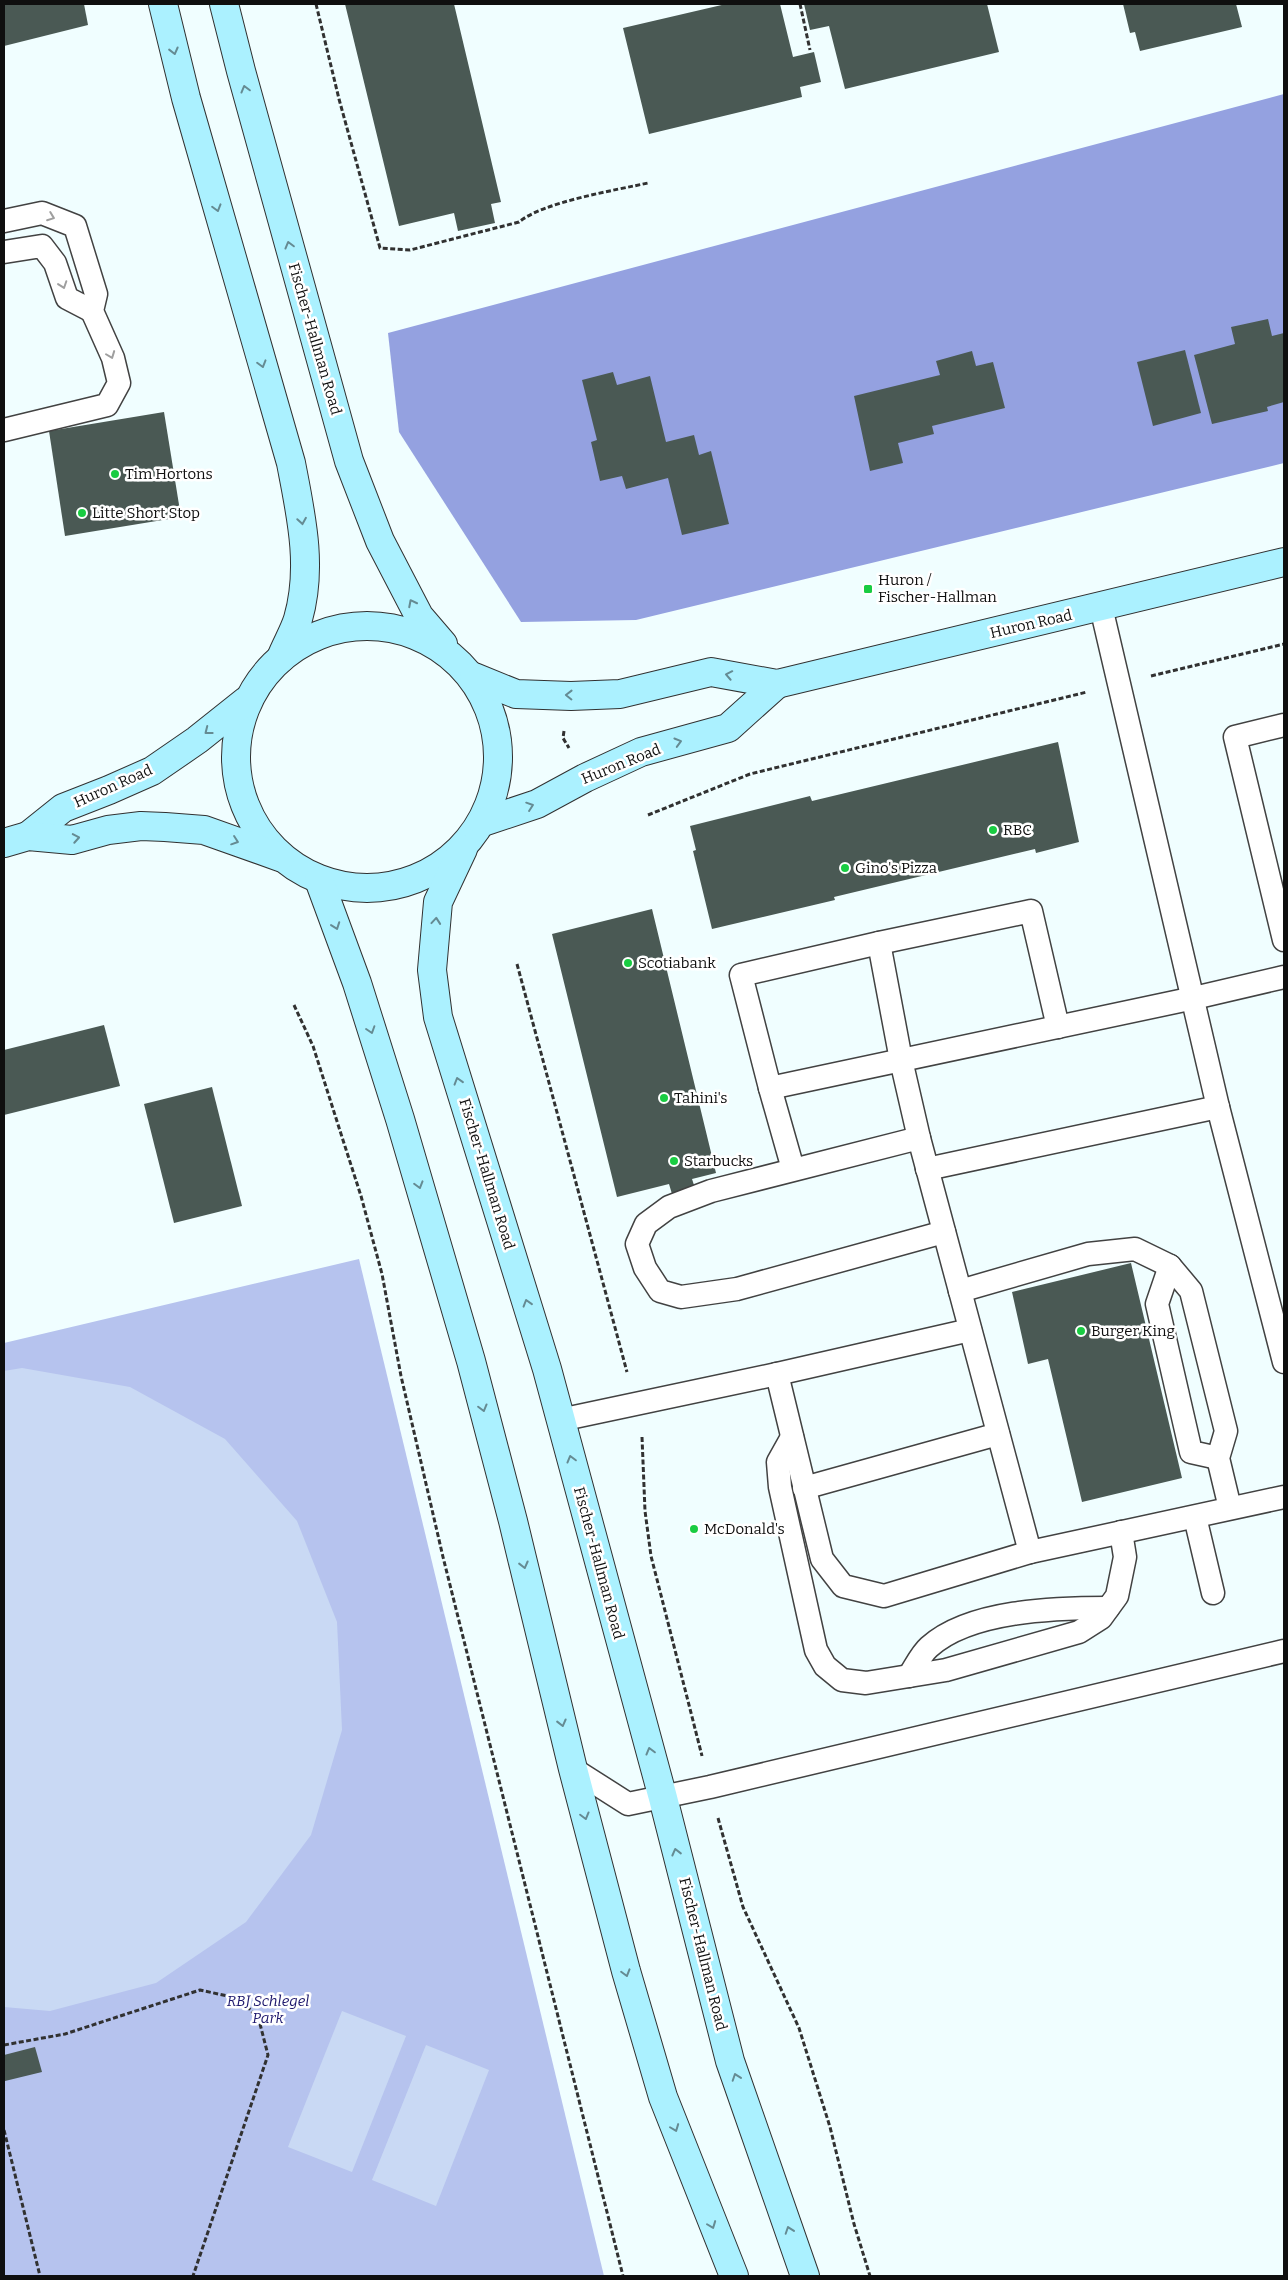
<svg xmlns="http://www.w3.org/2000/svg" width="1288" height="2280" font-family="Bitter,serif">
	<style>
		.green { fill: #b6c3ee }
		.forest { fill: #94a1e0 }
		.pitch { fill: #c9d9f4 }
		.building { fill: #4a5954 }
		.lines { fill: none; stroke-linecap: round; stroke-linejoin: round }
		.lane-casing { stroke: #424242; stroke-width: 25 }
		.secondary-casing { stroke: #313131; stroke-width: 30 }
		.path { stroke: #313131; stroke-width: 3; stroke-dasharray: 5 2.5; stroke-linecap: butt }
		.lane { stroke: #fff; stroke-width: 22 }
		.secondary { stroke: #abf1ff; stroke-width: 28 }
		.oneway { stroke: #658b93 }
		.oneway2 { stroke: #9f9f9f }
		.poi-dot { fill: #19cc42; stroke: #fff; stroke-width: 2 }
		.labels { text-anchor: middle; stroke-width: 5; stroke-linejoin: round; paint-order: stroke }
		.street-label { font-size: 15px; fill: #0f0f0f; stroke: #fff }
		.poi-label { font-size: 15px; fill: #0f0f0f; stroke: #fff; text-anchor: start }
		.park-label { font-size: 15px; font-style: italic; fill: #1e186d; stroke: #fff }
	</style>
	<rect width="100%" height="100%" fill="#f0feff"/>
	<path class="green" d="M359 1259 604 2276H4V1343Z"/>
	<path class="forest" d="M1284 94V463L636 620 521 622 399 432 388 333Z"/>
	<g class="pitch">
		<path d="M22 1368 130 1387 225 1439 297 1521 337 1622 342 1730 311 1835 246 1922 156 1983 50 2011 4 2007V1371Z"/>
		<path d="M342 2011 406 2036 352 2172 288 2147Z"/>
		<path d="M426 2045 489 2070 436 2206 372 2180Z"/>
	</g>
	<g class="building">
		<path d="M4 4H84L88 25 4 46Z"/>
		<path d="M345 4H454L501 202 491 204 495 223 458 231 454 213 399 226Z"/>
		<path d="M726 4H780L793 57 814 52 821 82 800 87 802 97 649 134 623 28Z"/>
		<path d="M804 4H987L999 52 845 89 829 26 810 30Z"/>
		<path d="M1123 4H1236L1242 27 1140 51 1135 32 1130 33Z"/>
		<path d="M1268 319 1272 336 1284 333V402L1267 407 1268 411 1212 424 1194 355 1235 344 1231 327Z"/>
		<path d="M1185 350 1201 413 1153 426 1137 362Z"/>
		<path d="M972 351 976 366 993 362 1005 408 932 426 934 434 898 443 903 463 870 471 854 396 940 375 936 361Z"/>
		<path d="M613 372 617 385 650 376 666 442 694 435 699 455 711 451 729 524 682 535 668 478 626 489 622 476 600 481 591 442 597 440 582 380Z"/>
		<path d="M164 412 181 517 65 536 49 431Z"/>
		<path d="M1058 742 1079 842 1036 853 1035 849 834 897 835 900 712 929 693 851 696 850 690 826 810 796 812 801Z"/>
		<path d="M652 909 716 1173 692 1179 695 1188 672 1194 669 1184 617 1197 552 934Z"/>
		<path d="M104 1025 120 1086 4 1115V1050Z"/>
		<path d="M212 1087 242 1206 174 1223 144 1104Z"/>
		<path d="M1131 1263 1182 1478 1082 1502 1048 1359 1028 1364 1012 1292Z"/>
		<path d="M35 2047 42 2072 5 2081 4 2055Z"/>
	</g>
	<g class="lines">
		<defs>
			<g id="lane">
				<path d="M4 221 42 213 75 226 96 294 92 311 113 358 119 383 107 405 4 430"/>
				<path d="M4 252 42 246 55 263 67 298 92 311"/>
				<path d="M1101 607 1218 1107 1284 1362"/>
				<path d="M1284 725 1235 737 1284 940"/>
				<path d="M879 943 901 1060 919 1138 1030 1552 1284 1497"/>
				<path d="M770 1088 1194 998 1284 977"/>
				<path d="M919 1138 711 1191 669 1207 646 1224 637 1244 645 1268 660 1291 681 1297 737 1289 944 1232"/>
				<path d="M793 1169 770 1088 741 975 879 943 1031 911 1058 1027"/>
				<path d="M927 1169 1218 1107"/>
				<path d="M1170 1266 1157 1304 1191 1452 1218 1458"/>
				<path d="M960 1291 1088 1254 1135 1249 1170 1266 1191 1291 1226 1431 1218 1458 1230 1508"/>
				<path d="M777 1374 822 1559 843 1586 884 1596 1030 1552"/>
				<path d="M560 1420 777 1374 970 1330"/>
				<path d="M792 1437 778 1462 780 1487 816 1650 825 1666 842 1680 866 1683 946 1670 1079 1632 1101 1618 1117 1596 1125 1557 1121 1532"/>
				<path d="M804 1488 998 1434"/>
				<path d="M1195 1517 1213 1593"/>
				<path d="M909 1676C915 1667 921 1654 929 1647 970 1610 1055 1608 1108 1608"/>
				<path d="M573 1769 628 1804 710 1787 1284 1651"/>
			</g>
			<g id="secondary">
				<path d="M163 4 186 98 291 463C301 515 313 567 298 619 294 632 286 645 281 658"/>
				<path d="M224 4 241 71 349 461 380 541 419 616 443 644"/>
				<circle cx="367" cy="757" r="131"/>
				<path d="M474 677 516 694 571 696 620 694 711 672 777 684 1284 562"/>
				<path d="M483 822 537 804 585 778 641 752 728 728 777 684"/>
				<path d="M28 836 63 808 109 790 152 771 197 740 246 701"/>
				<path d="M4 843 28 836 72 840 108 830 141 826 165 827 204 830 280 857"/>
				<path d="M463 849 438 902 432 970 438 1017 547 1369 663 1798 730 2061 805 2276"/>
				<path d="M319 880 357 983 400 1119 471 1361 513 1521 573 1769 626 1971 663 2097 734 2276"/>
			</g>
		</defs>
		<use href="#lane" class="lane-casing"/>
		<use href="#secondary" class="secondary-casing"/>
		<g class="path">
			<path d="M316 4 339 99 380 248 410 250 519 222C543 202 616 190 648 183"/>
			<path d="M800 4 810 50"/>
			<path d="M1151 676 1284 644"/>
			<path d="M564 731 563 738 569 748"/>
			<path d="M648 815 750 774 1087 692"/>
			<path d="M517 964 627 1372"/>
			<path d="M294 1005 313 1046 342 1137 361 1196 382 1274 401 1376 443 1557 623 2276"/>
			<path d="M642 1437 645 1511 651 1556 702 1756"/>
			<path d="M718 1818 743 1907 799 2028 830 2127 854 2224 870 2276"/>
			<path d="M4 2045 65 2034 200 1990 241 1999 259 2020 268 2055 193 2276"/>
			<path d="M4 2130 40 2276"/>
		</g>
		<use href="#lane" class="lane"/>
		<use href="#secondary" class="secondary"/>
	</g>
	<defs><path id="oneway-chevron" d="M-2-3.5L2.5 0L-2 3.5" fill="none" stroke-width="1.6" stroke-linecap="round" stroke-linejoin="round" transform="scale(1.25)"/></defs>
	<g class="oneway">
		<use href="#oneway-chevron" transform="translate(174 51) rotate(76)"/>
		<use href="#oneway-chevron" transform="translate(245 89) rotate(-105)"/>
		<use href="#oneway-chevron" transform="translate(217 208) rotate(74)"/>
		<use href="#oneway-chevron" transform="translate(289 245) rotate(-105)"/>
		<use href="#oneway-chevron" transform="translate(262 364) rotate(74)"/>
		<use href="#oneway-chevron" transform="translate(302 521) rotate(81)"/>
		<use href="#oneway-chevron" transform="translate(412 603) rotate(-117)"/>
		<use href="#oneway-chevron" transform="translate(729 675) rotate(-169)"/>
		<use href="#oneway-chevron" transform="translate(569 695) rotate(-179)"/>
		<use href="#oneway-chevron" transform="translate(208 731) rotate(142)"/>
		<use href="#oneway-chevron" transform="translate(678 742) rotate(-16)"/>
		<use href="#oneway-chevron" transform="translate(530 806) rotate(-19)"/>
		<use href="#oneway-chevron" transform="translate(76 838) rotate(-10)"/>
		<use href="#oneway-chevron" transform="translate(235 841) rotate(19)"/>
		<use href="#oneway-chevron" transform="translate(436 921) rotate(-85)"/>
		<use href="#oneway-chevron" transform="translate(336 926) rotate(70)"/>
		<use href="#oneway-chevron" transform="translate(371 1030) rotate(72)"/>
		<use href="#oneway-chevron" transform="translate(458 1081) rotate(-107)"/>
		<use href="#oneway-chevron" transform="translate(419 1185) rotate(74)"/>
		<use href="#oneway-chevron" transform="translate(527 1303) rotate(-107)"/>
		<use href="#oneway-chevron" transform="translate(483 1408) rotate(75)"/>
		<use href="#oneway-chevron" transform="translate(571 1459) rotate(-105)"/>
		<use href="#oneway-chevron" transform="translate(524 1565) rotate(76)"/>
		<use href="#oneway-chevron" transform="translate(562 1723) rotate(76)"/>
		<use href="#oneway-chevron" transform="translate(650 1751) rotate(-105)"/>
		<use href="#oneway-chevron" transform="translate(585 1816) rotate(75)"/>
		<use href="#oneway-chevron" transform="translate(676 1852) rotate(-104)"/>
		<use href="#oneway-chevron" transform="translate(626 1973) rotate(74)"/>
		<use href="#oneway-chevron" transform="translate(736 2077) rotate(-109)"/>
		<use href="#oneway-chevron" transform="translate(675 2128) rotate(69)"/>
		<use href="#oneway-chevron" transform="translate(712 2225) rotate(69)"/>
		<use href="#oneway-chevron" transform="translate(789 2230) rotate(-109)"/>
	</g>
	<g class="oneway2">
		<use href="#oneway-chevron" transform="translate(51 217) rotate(21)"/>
		<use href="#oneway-chevron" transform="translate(63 285) rotate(71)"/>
		<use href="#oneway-chevron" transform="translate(111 355) rotate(69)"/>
	</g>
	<g class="poi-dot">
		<circle cx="115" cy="474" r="5"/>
		<circle cx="82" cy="513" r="5"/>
		<rect x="863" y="584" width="10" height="10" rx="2.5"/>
		<circle cx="993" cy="830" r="5"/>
		<circle cx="845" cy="868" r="5"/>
		<circle cx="628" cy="963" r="5"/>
		<circle cx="664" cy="1098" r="5"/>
		<circle cx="674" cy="1161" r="5"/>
		<circle cx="1081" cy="1331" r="5"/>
		<circle cx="694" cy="1529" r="5"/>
	</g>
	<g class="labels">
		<g class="street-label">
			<text transform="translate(315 339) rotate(74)" y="5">Fischer-Hallman Road</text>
			<text transform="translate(1031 624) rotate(-13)" y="5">Huron Road</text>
			<text transform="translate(621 764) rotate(-22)" y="5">Huron Road</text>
			<text transform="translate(113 786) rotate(-24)" y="5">Huron Road</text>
			<text transform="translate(487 1174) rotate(73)" y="5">Fischer-Hallman Road</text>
			<text transform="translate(599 1563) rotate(75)" y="5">Fischer-Hallman Road</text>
			<text transform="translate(703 1954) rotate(76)" y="5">Fischer-Hallman Road</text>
		</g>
		<g class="poi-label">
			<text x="125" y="479">Tim Hortons</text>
			<text x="92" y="518">Litte Short Stop</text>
			<text x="878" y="585">Huron /<tspan x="878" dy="17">Fischer-Hallman</tspan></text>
			<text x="1003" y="835">RBC</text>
			<text x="855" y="873">Gino's Pizza</text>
			<text x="638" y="968">Scotiabank</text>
			<text x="674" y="1103">Tahini's</text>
			<text x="684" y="1166">Starbucks</text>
			<text x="1091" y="1336">Burger King</text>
			<text x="704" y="1534">McDonald's</text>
		</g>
		<g class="park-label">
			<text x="268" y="2006">RBJ Schlegel<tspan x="268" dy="17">Park</tspan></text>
		</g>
	</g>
	<rect width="1288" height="2280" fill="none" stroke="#0f0f0f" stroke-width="10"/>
</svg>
